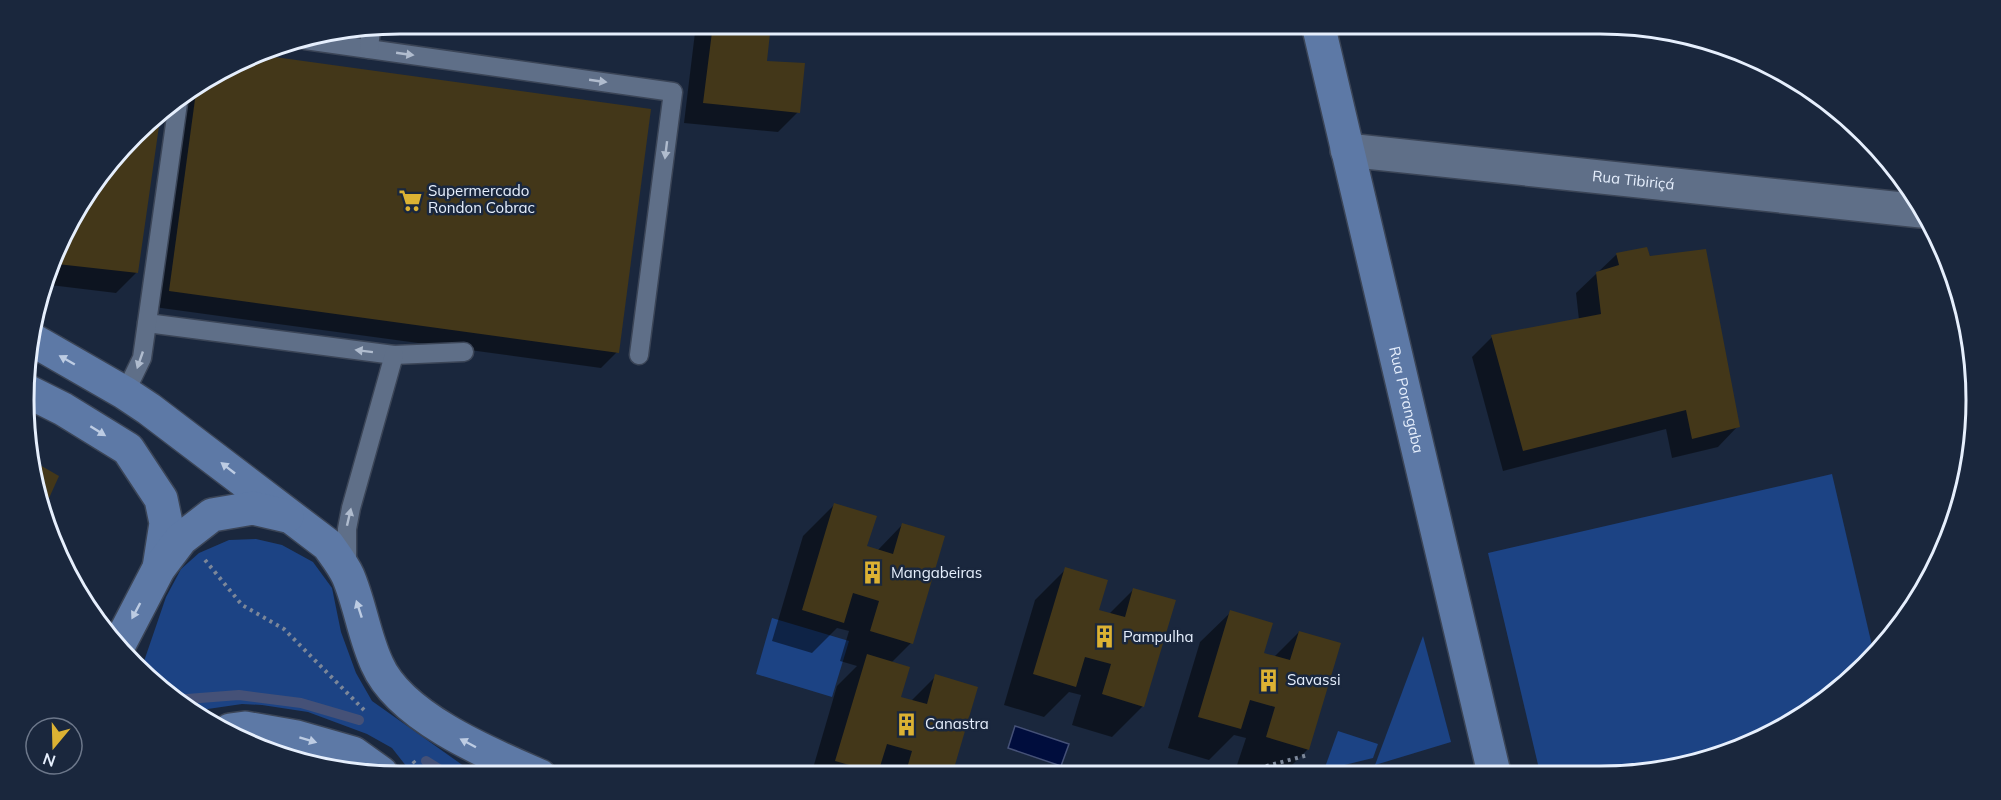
<svg xmlns="http://www.w3.org/2000/svg" width="2001" height="800" font-family="Mulish,sans-serif">
	<style>
		.green { fill: #1c4384 }
		.water { fill: #000d3d; stroke: #455177; stroke-width: 1.5 }
		.shadow { fill: #0007 }
		.lines { fill: none; stroke-linecap: round; stroke-linejoin: round }
		.stream { stroke: #455177; stroke-width: 10 }
		.building { fill: #433719 }
		.lane-casing { stroke: #3b4557; stroke-width: 21 }
		.street-casing { stroke: #3b4557; stroke-width: 36 }
		.secondary-casing { stroke: #3b4557; stroke-width: 36 }
		.path { stroke: #7c8799; stroke-width: 4; stroke-dasharray: 3 4.5; stroke-linecap: butt }
		.lane { stroke: #5f6f88; stroke-width: 18 }
		.street { stroke: #5f6f88; stroke-width: 33 }
		.secondary { stroke: #5d79a6; stroke-width: 33 }
		.oneway { fill: #b0bcce }
		.oneway2 { fill: #bdcce3 }
		.labels { text-anchor: middle; stroke-width: 5; stroke-linejoin: round; paint-order: stroke }
		.street-label { font-size: 15px; fill: #e6effd; stroke: #1a273d }
		.poi-label { font-size: 15px; fill: #e6effd; stroke: #1a273d; text-anchor: start }
		.rim { fill: none; stroke: #e6effd; stroke-width: 3 }
	</style>
	<rect width="100%" height="100%" fill="#1a273d"/>
	<g class="green">
		<path d="M1832 474 1874 654 1849 683 1767 737 1650 773H1540L1488 553Z"/>
		<path d="M256 539 282 545 313 562 332 588 341 632 356 673 372 701 468 769 483 776H414L392 748 367 734 308 712 262 705 242 704 194 711 171 698 142 667 166 597 181 569 199 553 229 540Z"/>
		<path d="M772 618 849 641 832 697 756 674Z"/>
		<path d="M1423 636 1451 742 1375 765Z"/>
		<path d="M1338 731 1378 744 1373 758 1324 770Z"/>
	</g>
	<path class="water" d="M1015 726 1069 744 1061 766 1008 748Z"/>
	<g class="shadow">
		<path d="M696 24H769L765 63 798 112 778 132 684 123Z"/>
		<path d="M258 56 650 110 617 352 601 368 154 307 181 100Z"/>
		<path d="M74 212 137 272 116 293 50 285Z"/>
		<path d="M1646 248 1738 426 1718 447 1672 458 1666 429 1503 471 1472 357 1492 337 1579 320 1576 293 1616 255Z"/>
		<path d="M834 505 865 547 877 551 902 525 911 643 891 663 899 698 911 701 936 676 950 775H811L837 686 857 666 840 661 849 631 837 628 812 653 772 641 803 536Z"/>
		<path d="M1066 569 1097 611 1109 614 1134 589 1143 706 1112 737 1072 725 1081 695 1069 692 1044 717 1004 705 1035 600Z"/>
		<path d="M1231 612 1262 654 1274 657 1299 632 1308 749 1283 774H1256L1236 768 1246 738 1234 735 1209 760 1168 748 1200 642Z"/>
	</g>
	<g class="lines">
		<g class="stream">
			<path d="M174 700 239 695 301 703 359 720"/>
			<path d="M426 761 450 776"/>
		</g>
	</g>
	<g class="building">
		<path d="M713 24H771L767 61 805 63 800 113 703 103Z"/>
		<path d="M260 55 651 109 619 353 169 291 196 92Z"/>
		<path d="M161 112 138 273 57 264 74 212 152 117Z"/>
		<path d="M1647 247 1650 256 1706 249 1740 427 1692 439 1686 410 1523 451 1491 335 1601 314 1596 272 1619 265 1616 253Z"/>
		<path d="M31 460 59 476 45 507 31 474Z"/>
		<path d="M834 503 877 516 867 546 893 554 902 523 945 536 913 644 870 631 879 601 853 593 844 623 802 610Z"/>
		<path d="M1065 567 1108 580 1099 610 1125 617 1133 588 1176 600 1144 707 1102 694 1111 664 1085 657 1076 687 1033 674Z"/>
		<path d="M1230 610 1273 623 1264 653 1290 660 1299 631 1341 643 1309 750 1266 737 1275 707 1250 700 1241 729 1198 717Z"/>
		<path d="M867 654 910 667 901 697 927 704 935 674 978 687 952 775H905L912 751 887 744 878 773 835 761Z"/>
	</g>
	<g class="lines">
		<defs>
			<g id="lane">
				<path d="M305 40 673 92 639 355"/>
				<path d="M369 49 371 29"/>
				<path d="M147 323 394 355 464 352"/>
				<path d="M125 393 142 358 178 103"/>
				<path d="M347 567V529L351 508 394 355"/>
			</g>
			<g id="street">
				<path id="s1" d="M1347 150 1921 211"/>
			</g>
			<g id="secondary">
				<path id="s2" d="M1318 24 1494 773"/>
				<path d="M31 339 125 393 149 409 328 545C335 555 343 565 348 576 360 604 364 636 377 664 400 717 489 754 540 776"/>
				<path d="M29 392 63 409 128 449 161 499 166 523 159 568"/>
				<path d="M120 643 159 568 181 539 212 515 253 508 287 516"/>
				<path d="M230 730 245 728 297 737 353 753 381 773"/>
			</g>
		</defs>
		<use href="#lane" class="lane-casing"/>
		<use href="#street" class="street-casing"/>
		<use href="#secondary" class="secondary-casing"/>
		<g class="path">
			<path d="M205 560 242 605 284 629 364 710"/>
			<path d="M413 761 426 776"/>
			<path d="M1195 772 1203 774"/>
			<path d="M1237 774 1308 755"/>
		</g>
		<use href="#lane" class="lane"/>
		<use href="#street" class="street"/>
		<use href="#secondary" class="secondary"/>
	</g>
	<defs><path id="oneway-solid" d="M-6-.8H1V-3.2L6.5 0L1 3.2V.8H-6Z" transform="scale(1.5)"/></defs>
	<g class="oneway">
		<use href="#oneway-solid" transform="translate(405 54) rotate(8)"/>
		<use href="#oneway-solid" transform="translate(598 81) rotate(8)"/>
		<use href="#oneway-solid" transform="translate(666 150) rotate(97)"/>
		<use href="#oneway-solid" transform="translate(364 351) rotate(-173)"/>
		<use href="#oneway-solid" transform="translate(140 360) rotate(109)"/>
		<use href="#oneway-solid" transform="translate(349 517) rotate(-77)"/>
	</g>
	<g class="oneway2">
		<use href="#oneway-solid" transform="translate(67 360) rotate(-150)"/>
		<use href="#oneway-solid" transform="translate(98 431) rotate(32)"/>
		<use href="#oneway-solid" transform="translate(228 468) rotate(-142)"/>
		<use href="#oneway-solid" transform="translate(359 609) rotate(-108)"/>
		<use href="#oneway-solid" transform="translate(136 611) rotate(118)"/>
		<use href="#oneway-solid" transform="translate(308 740) rotate(17)"/>
		<use href="#oneway-solid" transform="translate(468 743) rotate(-152)"/>
	</g>
	<defs>
		<symbol id="supermarket-bare" viewBox="-9 -9 18 18"><path d="M-6-5.5h2.5l.6 2H6L4.5 2H-2.5L-4.4-4H-6ZM-1.5 3.2a1.3 1.3 0 1 0 .1 0ZM3 3.2a1.3 1.3 0 1 0 .1 0Z" fill="#dcb233" stroke="#1a273d" stroke-width="2.5" paint-order="stroke"/></symbol>
		<symbol id="building-bare" viewBox="-9 -9 18 18"><path d="M-4-6H4V6H1V3H-1V6H-4ZM-2.5-4.3h1.7v1.8h-1.7ZM.8-4.3h1.7v1.8H.8ZM-2.5-1h1.7V.8h-1.7ZM.8-1h1.7V.8H.8Z" fill="#dcb233" stroke="#1a273d" stroke-width="2.5" paint-order="stroke"/></symbol>
	</defs>
	<g fill-rule="evenodd">
		<use href="#supermarket-bare" x="394" y="184" width="33" height="33"/>
		<use href="#building-bare" x="856" y="556" width="33" height="33"/>
		<use href="#building-bare" x="1088" y="620" width="33" height="33"/>
		<use href="#building-bare" x="1252" y="664" width="33" height="33"/>
		<use href="#building-bare" x="890" y="708" width="33" height="33"/>
	</g>
	<g class="labels">
		<g class="street-label">
			<text dy="5" stroke="none"><textPath href="#s1" startOffset="288">Rua Tibiriçá</textPath></text>
			<text dy="5" stroke="none"><textPath href="#s2" startOffset="386">Rua Porangaba</textPath></text>
		</g>
		<g class="poi-label">
			<text x="428" y="196">Supermercado<tspan x="428" dy="17">Rondon Cobrac</tspan></text>
			<text x="891" y="578">Mangabeiras</text>
			<text x="1123" y="642">Pampulha</text>
			<text x="1287" y="685">Savassi</text>
			<text x="925" y="729">Canastra</text>
		</g>
	</g>
	<path d="M0 0H2001V800H0ZM400 34H1600A366 366 0 0 1 1966 400V400A366 366 0 0 1 1600 766H400A366 366 0 0 1 34 400V400A366 366 0 0 1 400 34Z" fill="#1a273d" fill-rule="evenodd"/>
	<path class="rim" d="M400 34H1600A366 366 0 0 1 1966 400V400A366 366 0 0 1 1600 766H400A366 366 0 0 1 34 400V400A366 366 0 0 1 400 34Z"/>
	<g transform="translate(54 746) rotate(199)"><circle r="28" fill="#1a273d" stroke="#6c778a" stroke-width="1.5"/>
	<path d="M0-4.5L10 22L0 15L-10 22Z" fill="#dcb233"/>
	<text y="-9" font-size="16" font-weight="bold" text-anchor="middle" fill="#e6effd">N</text>
	</g>
</svg>
